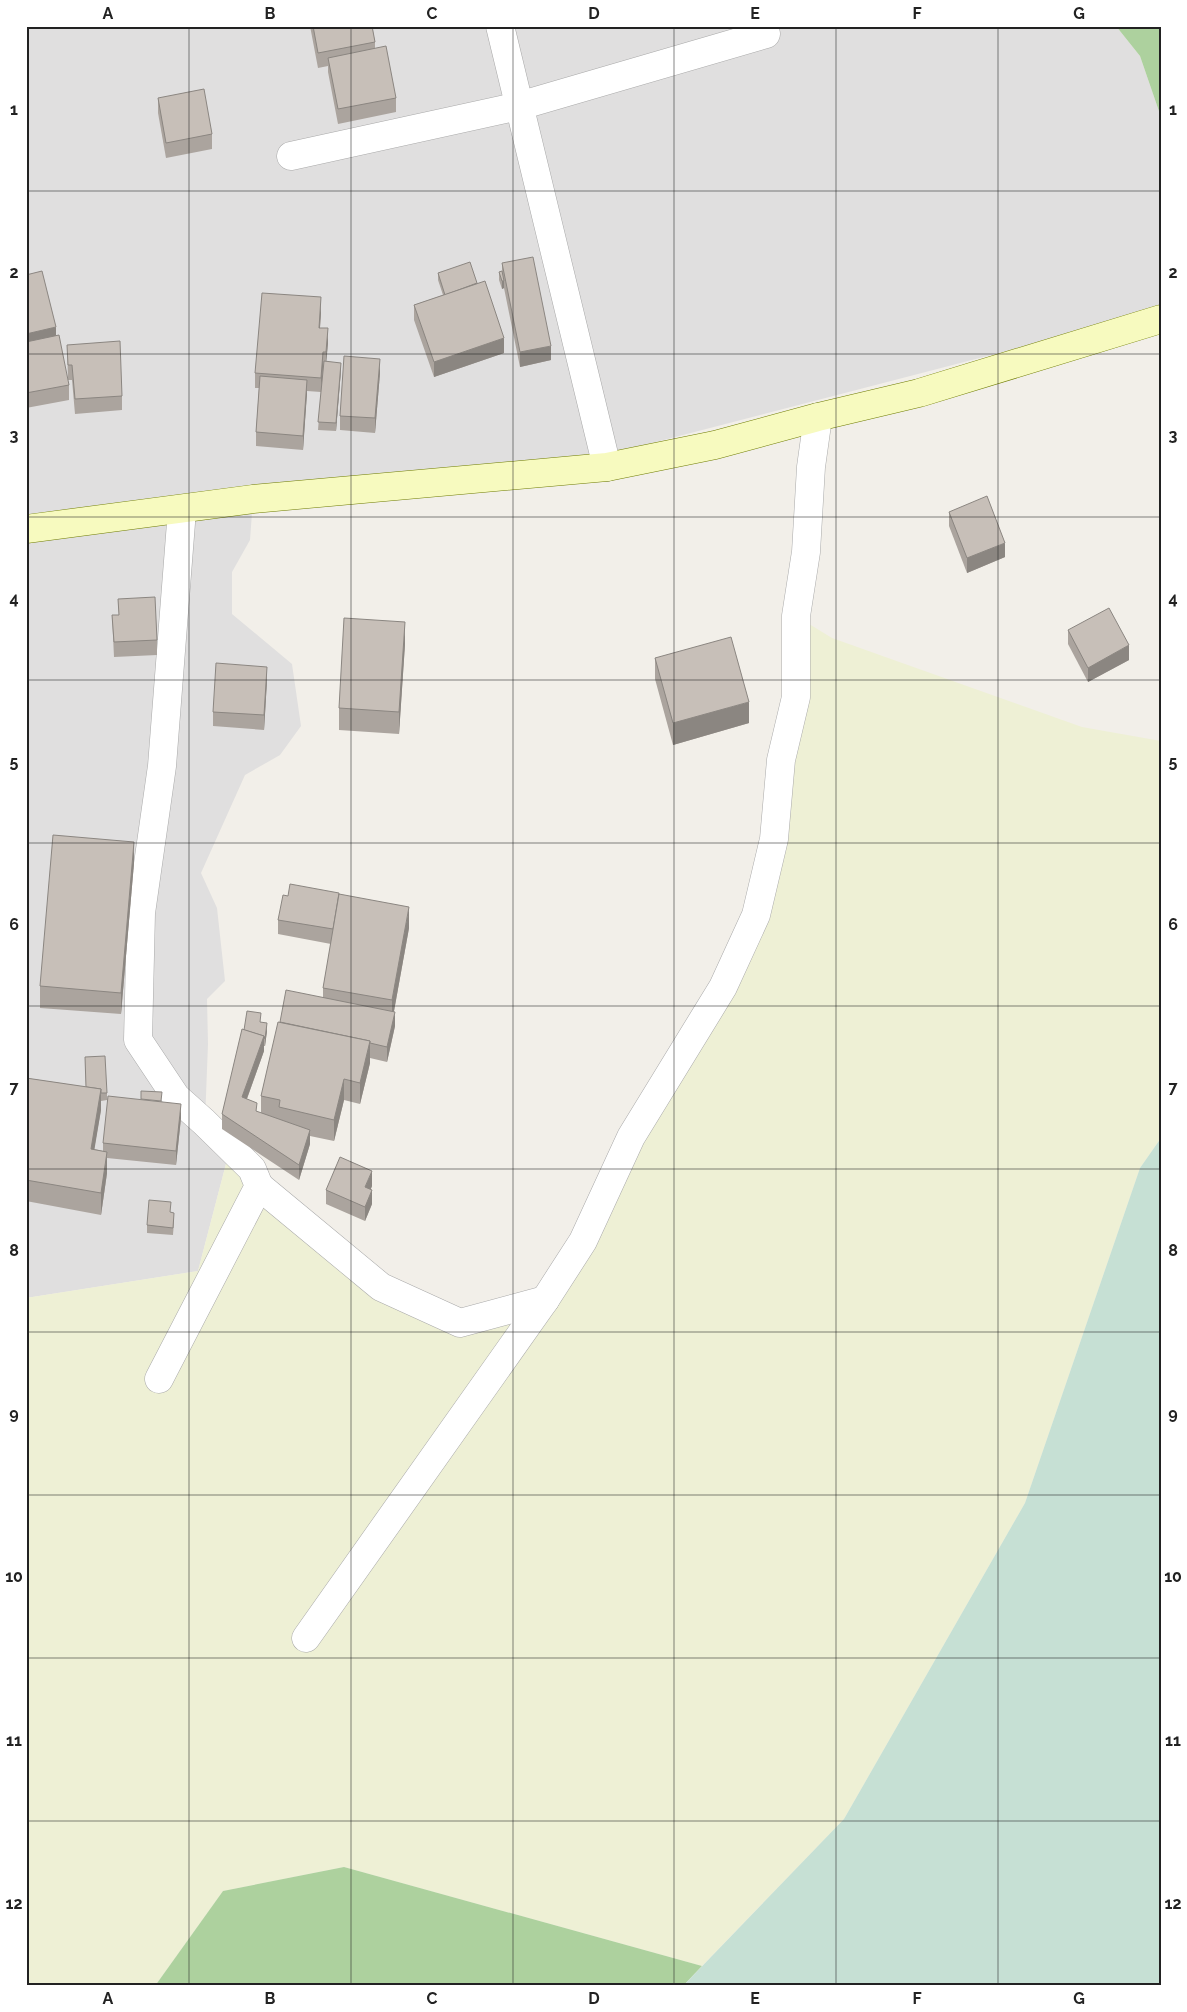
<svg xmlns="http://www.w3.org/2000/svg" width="1187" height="2012" font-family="Raleway,sans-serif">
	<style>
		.residential { fill: #e0dfdf }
		.farmland { fill: #eef0d5 }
		.forest { fill: #add19e }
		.wetland { fill: #c6e0d4 }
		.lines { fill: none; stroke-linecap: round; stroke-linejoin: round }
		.minor-casing { stroke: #a9a9a9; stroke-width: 29 }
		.secondary-casing { stroke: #707d05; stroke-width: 29 }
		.minor { stroke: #fff; stroke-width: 28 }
		.secondary { stroke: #f7fabf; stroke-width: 28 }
		.wall { fill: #aba49e }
		.shaded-wall { fill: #8b8681 }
		.building { fill: #c7bfb8; stroke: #8b8681 }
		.grid { fill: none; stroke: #222; stroke-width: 1; stroke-opacity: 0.55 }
		.neatline { fill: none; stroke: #222; stroke-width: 2 }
		.grid-label { font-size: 16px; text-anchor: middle; font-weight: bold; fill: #222 }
	</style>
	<rect width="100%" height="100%" fill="#f2efe9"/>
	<path class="residential" d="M26 26H1116L1140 56 1161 117V311L602 456 253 499 250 540 232 572V614L292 664 301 726 280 755 245 775 201 873 217 908 225 981 207 999 208 1044 205 1121 227 1160 198 1271 26 1298Z"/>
	<path class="farmland" d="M796 616 832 638 1082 727 1161 741V1138L1140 1168 1025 1503 844 1819 702 1966 344 1867 223 1891 155 1986H26V1298L198 1271 227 1160 301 1222 460 1323 545 1300 756 915Z"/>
	<g class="forest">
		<path d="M1116 26H1161V117L1140 56Z"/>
		<path d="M344 1867 702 1966 683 1986H155L223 1891Z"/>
	</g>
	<path class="wetland" d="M1161 1138V1986H683L844 1819 1025 1503 1140 1168Z"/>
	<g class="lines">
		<defs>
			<g id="minor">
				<path d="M500 26 607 467"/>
				<path d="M291 156 519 106 766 34"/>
				<path d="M259 1186 381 1287 460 1323 545 1300"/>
				<path d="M159 1379 259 1186 252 1169 204 1122 176 1097 138 1040 141 913 162 766 182 510"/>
				<path d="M306 1638 545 1300 583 1241 631 1137 723 987 756 915 774 839 781 760 796 697V616L806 552 811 467 818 417"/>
			</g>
			<path id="secondary" d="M26 529 253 499 607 467 715 445 818 417 919 393 1161 319"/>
		</defs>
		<use href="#minor" class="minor-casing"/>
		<use href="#secondary" class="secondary-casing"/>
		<use href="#minor" class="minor"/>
		<use href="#secondary" class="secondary"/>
	</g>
	<g class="wall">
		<path d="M310 26H372L375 42V49L396 98V112L338 124 328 72V66L318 68Z"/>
		<path d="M158 98 212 134V149L166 158 158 113Z"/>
		<path d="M502 263 551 360 520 367 504 288 502 289 499 280V272L502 271Z"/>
		<path d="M438 273 477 283 504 353 434 377 414 320V305L443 295 438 280Z"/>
		<path d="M26 275 56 336 69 385V400L26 408Z"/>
		<path d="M321 312 320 328 328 343 326 361 341 370 336 431 318 430 323 366 321 392 307 391 303 450 256 446V432L259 388H255V373Z"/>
		<path d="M67 345 122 396V410L75 414 72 380H68Z"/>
		<path d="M380 373 375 433 340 430V416Z"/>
		<path d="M949 512 1005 557 967 573 949 526Z"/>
		<path d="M118 599 157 640V655L114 657 112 615H119Z"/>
		<path d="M1068 630 1129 660 1088 682 1068 644Z"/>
		<path d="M405 644 399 734 339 730V708Z"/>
		<path d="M655 658 749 723 673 745 655 679Z"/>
		<path d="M267 681 264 730 213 726V712Z"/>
		<path d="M134 863 121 1014 40 1008V986Z"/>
		<path d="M339 894 409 928 394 1011 395 1026 387 1062 370 1058V1063L360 1104 344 1100 334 1141 310 1136V1144L299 1180 222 1129V1114L244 1030 261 1022 267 1031 265 1046H264V1051L247 1099 257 1112 261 1113V1096L280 1022 323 997V988L331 944 278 934V920L288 896Z"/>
		<path d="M85 1057 107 1093V1100L101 1101V1110L94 1149 103 1151V1143L161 1101 181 1118 176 1165 107 1158V1173L101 1215 26 1201V1078L86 1087Z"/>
		<path d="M372 1186 371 1189 372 1204 365 1221 326 1204V1190Z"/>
		<path d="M170 1213 174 1221 173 1235 147 1233V1225Z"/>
	</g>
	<g class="shaded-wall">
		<path d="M502 281H504V288L502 289Z"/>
		<path d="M321 297V312L319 342V328Z"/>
		<path d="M56 327V342L26 349V334Z"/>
		<path d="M328 328V343L326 366V352Z"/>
		<path d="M504 338V353L434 377V362Z"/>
		<path d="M551 346V360L520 367V352Z"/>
		<path d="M323 352V366L321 392V378Z"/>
		<path d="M380 359V373L375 433V418Z"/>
		<path d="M341 363V370L336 431V423Z"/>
		<path d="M307 380V394L303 450V436Z"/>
		<path d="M1005 543V557L967 573V558Z"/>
		<path d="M405 622V644L399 734V712Z"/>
		<path d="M1129 645V660L1088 682V668Z"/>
		<path d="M267 667V681L264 730V715Z"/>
		<path d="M749 702V723L673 745V723Z"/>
		<path d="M134 842V863L121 1014V993Z"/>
		<path d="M409 907V928L392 1022V1000Z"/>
		<path d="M395 1012V1026L387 1062V1047Z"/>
		<path d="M267 1023V1031L265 1046V1039Z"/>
		<path d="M264 1036V1051L242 1112V1097Z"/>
		<path d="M370 1041V1063L360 1104V1083Z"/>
		<path d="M344 1079V1100L334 1141V1120Z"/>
		<path d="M101 1089V1110L91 1170V1149Z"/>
		<path d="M181 1104V1118L176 1165V1151Z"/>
		<path d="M310 1130V1144L299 1180V1165Z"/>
		<path d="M107 1152V1173L101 1215V1193Z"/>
		<path d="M372 1171V1186L365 1201V1187Z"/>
		<path d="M372 1190V1204L365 1221V1207Z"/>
	</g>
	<g class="building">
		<path d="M313 26H372L375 42 318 53Z"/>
		<path d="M386 46 396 98 338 109 328 58Z"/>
		<path d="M204 89 212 134 166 143 158 98Z"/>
		<path d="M533 257 551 346 520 352 502 263Z"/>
		<path d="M470 262 477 283 445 295 438 273Z"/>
		<path d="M42 271 56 327 26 334V275Z"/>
		<path d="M502 271 504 281H502L499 272Z"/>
		<path d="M485 281 504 338 434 362 414 305Z"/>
		<path d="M262 293 321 297 319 328H328L326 352H323L321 378 255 373Z"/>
		<path d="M59 335 69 385 26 393V342Z"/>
		<path d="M120 341 122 396 75 399 72 365H68L67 345Z"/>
		<path d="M344 356 380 359 375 418 340 416Z"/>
		<path d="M324 361 341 363 336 423 318 422Z"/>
		<path d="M260 376 307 380 303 436 256 432Z"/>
		<path d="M987 496 1005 543 967 558 949 512Z"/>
		<path d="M155 597 157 640 114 642 112 615H119L118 599Z"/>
		<path d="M1109 608 1129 645 1088 668 1068 630Z"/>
		<path d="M344 618 405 622 399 712 339 708Z"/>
		<path d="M731 637 749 702 673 723 655 658Z"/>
		<path d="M216 663 267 667 264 715 213 712Z"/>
		<path d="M53 835 134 842 121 993 40 986Z"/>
		<path d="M290 884 339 893 333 929 278 920 283 895 288 896Z"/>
		<path d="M339 894 409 907 392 1000 323 988Z"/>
		<path d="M286 990 395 1012 387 1047 370 1043V1041L280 1022Z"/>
		<path d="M247 1011 261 1013 260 1022 267 1023 265 1039 264 1036 244 1030Z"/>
		<path d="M278 1022 370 1041 360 1083 344 1079 334 1120 279 1107 280 1100 261 1096Z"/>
		<path d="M242 1029 264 1036 242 1097 257 1103 256 1111 310 1130 299 1165 222 1114Z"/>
		<path d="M105 1056 107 1093H101V1089L86 1087 85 1057Z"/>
		<path d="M26 1078 101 1089 91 1149 107 1152 101 1193 26 1180Z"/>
		<path d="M141 1091 162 1092 161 1101 141 1099Z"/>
		<path d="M108 1096 181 1104 176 1151 103 1143Z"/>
		<path d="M340 1157 372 1171 365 1187 372 1190 365 1207 326 1190Z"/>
		<path d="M149 1200 171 1202 170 1212 174 1213 173 1228 147 1225Z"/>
	</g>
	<path class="grid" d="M189 26V1986M351 26V1986M513 26V1986M674 26V1986M836 26V1986M998 26V1986M26 191H1161M26 354H1161M26 517H1161M26 680H1161M26 843H1161M26 1006H1161M26 1169H1161M26 1332H1161M26 1495H1161M26 1658H1161M26 1821H1161"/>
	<rect width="1187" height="2012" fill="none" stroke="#ffffff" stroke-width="55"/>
	<rect x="28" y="28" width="1132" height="1956" class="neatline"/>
	<g class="grid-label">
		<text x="108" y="19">A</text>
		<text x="270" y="19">B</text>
		<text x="432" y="19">C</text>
		<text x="594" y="19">D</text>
		<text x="755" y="19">E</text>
		<text x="917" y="19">F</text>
		<text x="1079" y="19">G</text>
		<text x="14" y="115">1</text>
		<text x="1173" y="115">1</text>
		<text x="14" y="278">2</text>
		<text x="1173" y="278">2</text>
		<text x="14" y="441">3</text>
		<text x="1173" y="441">3</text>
		<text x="14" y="604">4</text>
		<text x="1173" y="604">4</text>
		<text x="14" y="767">5</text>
		<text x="1173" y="767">5</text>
		<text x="14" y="930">6</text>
		<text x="1173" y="930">6</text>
		<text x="14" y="1093">7</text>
		<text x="1173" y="1093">7</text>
		<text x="14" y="1256">8</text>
		<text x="1173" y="1256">8</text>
		<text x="14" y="1419">9</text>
		<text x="1173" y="1419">9</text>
		<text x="14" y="1582">10</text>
		<text x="1173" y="1582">10</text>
		<text x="14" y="1746">11</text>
		<text x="1173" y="1746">11</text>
		<text x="14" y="1909">12</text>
		<text x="1173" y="1909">12</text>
		<text x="108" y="2004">A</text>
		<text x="270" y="2004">B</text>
		<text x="432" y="2004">C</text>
		<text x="594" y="2004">D</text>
		<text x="755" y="2004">E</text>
		<text x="917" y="2004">F</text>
		<text x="1079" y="2004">G</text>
	</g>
</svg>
